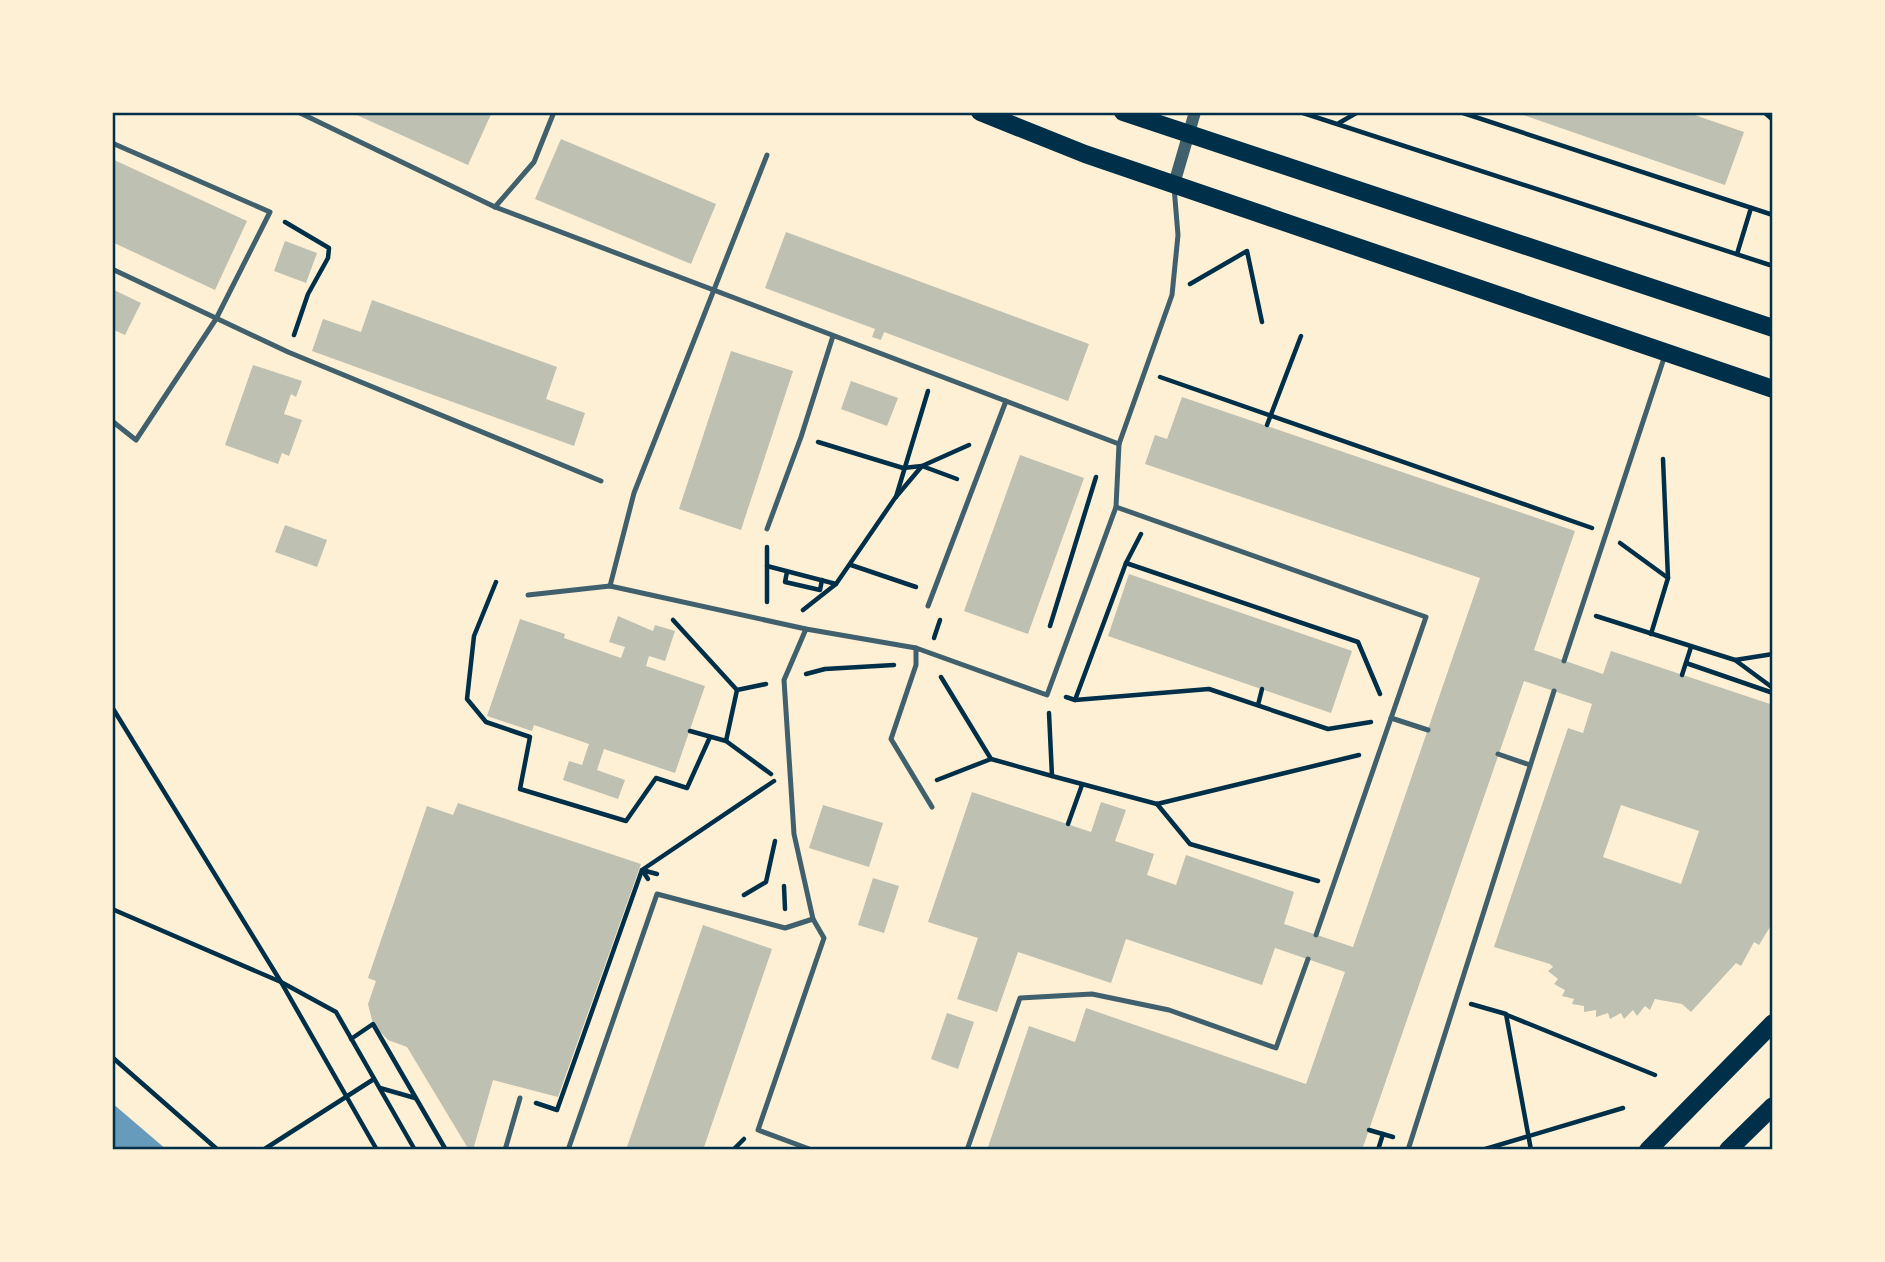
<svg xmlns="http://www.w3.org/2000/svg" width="1885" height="1262" font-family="'Golos Text',sans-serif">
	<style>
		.water { fill: #669bbc }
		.building { fill: #bec0b2; fill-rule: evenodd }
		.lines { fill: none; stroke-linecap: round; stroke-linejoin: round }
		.path { stroke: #003049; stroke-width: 4.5 }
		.service { stroke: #3f606c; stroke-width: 5 }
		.tertiary { stroke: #3f606c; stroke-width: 12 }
		.primary { stroke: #003049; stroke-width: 18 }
		.neatline { fill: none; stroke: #003049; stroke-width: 2.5 }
	</style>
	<rect width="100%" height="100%" fill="#fdf0d5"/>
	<path class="water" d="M112 1103 167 1150H112Z"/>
	<g class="building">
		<path d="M350 112H492L468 165Z"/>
		<path d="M1515 112H1686L1744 132 1725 185Z"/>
		<path d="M561 139 716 204 691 264 535 199Z"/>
		<path d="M112 159 247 221 215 290 112 242Z"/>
		<path d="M786 232 1089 344 1068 401 884 332 881 340 872 337 875 329 765 288Z"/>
		<path d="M285 241 317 253 306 283 274 271Z"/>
		<path d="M112 289 141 303 125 335 112 329Z"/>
		<path d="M372 300 557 367 546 399 585 413 574 446 312 351 323 319 361 332Z"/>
		<path d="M731 351 793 371 741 530 679 509Z"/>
		<path d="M253 365 302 381 296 397 291 394 284 414 302 420 289 456 282 453 278 464 225 445Z"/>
		<path d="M851 381 898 398 887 426 841 409Z"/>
		<path d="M1182 397 1575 531 1534 650 1603 674 1611 651 1773 705V922L1759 945 1754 942 1741 966 1736 963 1691 1012 1682 1004 1655 999 1650 1010 1645 1006 1637 1016 1633 1010 1624 1019 1621 1013 1610 1019 1608 1013 1596 1017V1010L1584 1012V1006L1572 1004 1574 999 1562 996 1565 990 1554 984 1558 979 1548 971 1553 967 1550 964 1494 947 1568 728 1583 733 1592 704 1524 681 1362 1150H987L1029 1026 1075 1042 1086 1008 1306 1084 1345 972 1275 948 1262 985 1126 939 1111 983 1018 952 997 1012 957 999 978 938 928 922 972 792 1091 832 1101 802 1126 810 1115 841 1154 854 1147 875 1176 885 1186 855 1294 892 1284 924 1353 947 1480 578 1145 464 1155 435 1167 439ZM1621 805 1699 831 1681 884 1603 857Z"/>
		<path d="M1020 455 1084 478 1028 634 964 611Z"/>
		<path d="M285 525 327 540 317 567 275 552Z"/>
		<path d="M1129 574 1352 651 1331 713 1108 636Z"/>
		<path d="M618 616 653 631 655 625 675 631 665 661 649 656 646 666 705 686 675 773 604 749 597 770 625 780 618 799 563 780 569 761 582 765 589 744 534 725 532 731 487 716 520 619 565 634 564 638 621 658 625 647 609 642Z"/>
		<path d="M458 803 641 864 558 1097 493 1080 473 1150H469L407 1047 388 1040 373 1024 368 1004 376 981 368 978 427 806 453 815Z"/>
		<path d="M823 805 883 823 869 867 809 848Z"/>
		<path d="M873 878 899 886 884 933 858 925Z"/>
		<path d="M703 925 772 949 703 1150H626Z"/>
		<path d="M947 1013 974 1022 958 1069 931 1059Z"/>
	</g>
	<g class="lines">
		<g class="path">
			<path d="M1300 112 1773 266"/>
			<path d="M1460 112 1773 215"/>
			<path d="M1764 112 1773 120"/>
			<path d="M1339 123 1358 112"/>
			<path d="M285 222 329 248 328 258 308 294 294 335"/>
			<path d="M1737 254 1751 208"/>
			<path d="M1190 284 1247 251 1262 322"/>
			<path d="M1160 377 1592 528"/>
			<path d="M1267 425 1301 336"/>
			<path d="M818 442 903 468 922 466 957 479"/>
			<path d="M896 497 928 391"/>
			<path d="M1141 534 1126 563 1358 642 1380 694"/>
			<path d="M1620 543 1668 578"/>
			<path d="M767 547V602"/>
			<path d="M851 565 916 587"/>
			<path d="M767 566 836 584"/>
			<path d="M787 572 785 582 820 590 822 580"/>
			<path d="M496 582 474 636 467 699 486 722 530 737 520 789 626 821 656 778 687 788 710 737"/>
			<path d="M803 610 836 584 895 498 922 466 969 445"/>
			<path d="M1596 616 1735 660"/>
			<path d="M673 620 737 690 726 741"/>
			<path d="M1050 626 1096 477"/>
			<path d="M1651 634 1668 578 1663 459"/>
			<path d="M934 638 940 620"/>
			<path d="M1773 654 1735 660 1773 688"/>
			<path d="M1686 663 1773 693"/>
			<path d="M806 674 825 669 894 665"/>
			<path d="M1682 675 1691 647"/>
			<path d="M941 677 991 759 1052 776"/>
			<path d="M737 690 766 684"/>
			<path d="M1066 697 1075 700 1209 689 1328 729 1371 722"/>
			<path d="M1075 700 1126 563"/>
			<path d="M1258 705 1262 689"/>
			<path d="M112 707 281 982 377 1150"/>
			<path d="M1049 713 1052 776 1157 804 1359 755"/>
			<path d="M690 731 726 741 771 774"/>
			<path d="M937 780 991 759"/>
			<path d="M1157 804 1190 844 1318 881"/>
			<path d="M1068 824 1082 785"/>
			<path d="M648 879 642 870 657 874"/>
			<path d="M784 886 785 909"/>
			<path d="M744 895 766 882 775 841"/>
			<path d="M112 909 281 982 336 1012 415 1150"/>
			<path d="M1471 1004 1506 1014 1531 1150"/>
			<path d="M1507 1015 1655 1075"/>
			<path d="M351 1039 373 1024 446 1150"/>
			<path d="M112 1057 218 1150"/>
			<path d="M380 1088 415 1098"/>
			<path d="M536 1103 557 1110 642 870 774 781"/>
			<path d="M1369 1130 1393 1137"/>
			<path d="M263 1150 374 1079"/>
			<path d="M733 1150 744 1139"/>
			<path d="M1378 1150 1383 1134"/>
			<path d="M1482 1150 1623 1108"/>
		</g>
		<g class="service">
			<path d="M298 112 495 207 1119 444"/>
			<path d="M112 114 113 112"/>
			<path d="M112 143 270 212 216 319 136 440 112 421"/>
			<path d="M495 207 534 162 554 112"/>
			<path d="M112 269 288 352 601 481"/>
			<path d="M1116 507 1426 617 1316 935"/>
			<path d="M767 529 801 437 833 336"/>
			<path d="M610 586 634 493 767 155"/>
			<path d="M528 595 610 586 806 629 916 648 1047 695 1116 507 1119 444 1172 295 1178 235 1174 187"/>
			<path d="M928 606 1006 401"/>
			<path d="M806 629 784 680 794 834 813 919 824 938 758 1130 812 1150"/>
			<path d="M916 648V665L891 739 932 807"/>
			<path d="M1564 661 1665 355"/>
			<path d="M1391 718 1428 730"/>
			<path d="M1498 754 1530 765"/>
			<path d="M505 1150 520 1098"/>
			<path d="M568 1150 657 894 785 928 813 919"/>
			<path d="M967 1150 1020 998 1092 994 1169 1010 1276 1048 1308 959"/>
			<path d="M1408 1150 1554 691"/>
		</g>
		<path class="tertiary" d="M1174 184 1195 112"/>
		<g class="primary">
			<path d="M980 112 1085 154 1773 389"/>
			<path d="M1123 112 1773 328"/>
			<path d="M1648 1150 1773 1023"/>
			<path d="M1728 1150 1773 1106"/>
		</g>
	</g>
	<rect width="1885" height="1262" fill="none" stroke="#fdf0d5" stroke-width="228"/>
	<rect x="114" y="114" width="1657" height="1034" class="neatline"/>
</svg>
